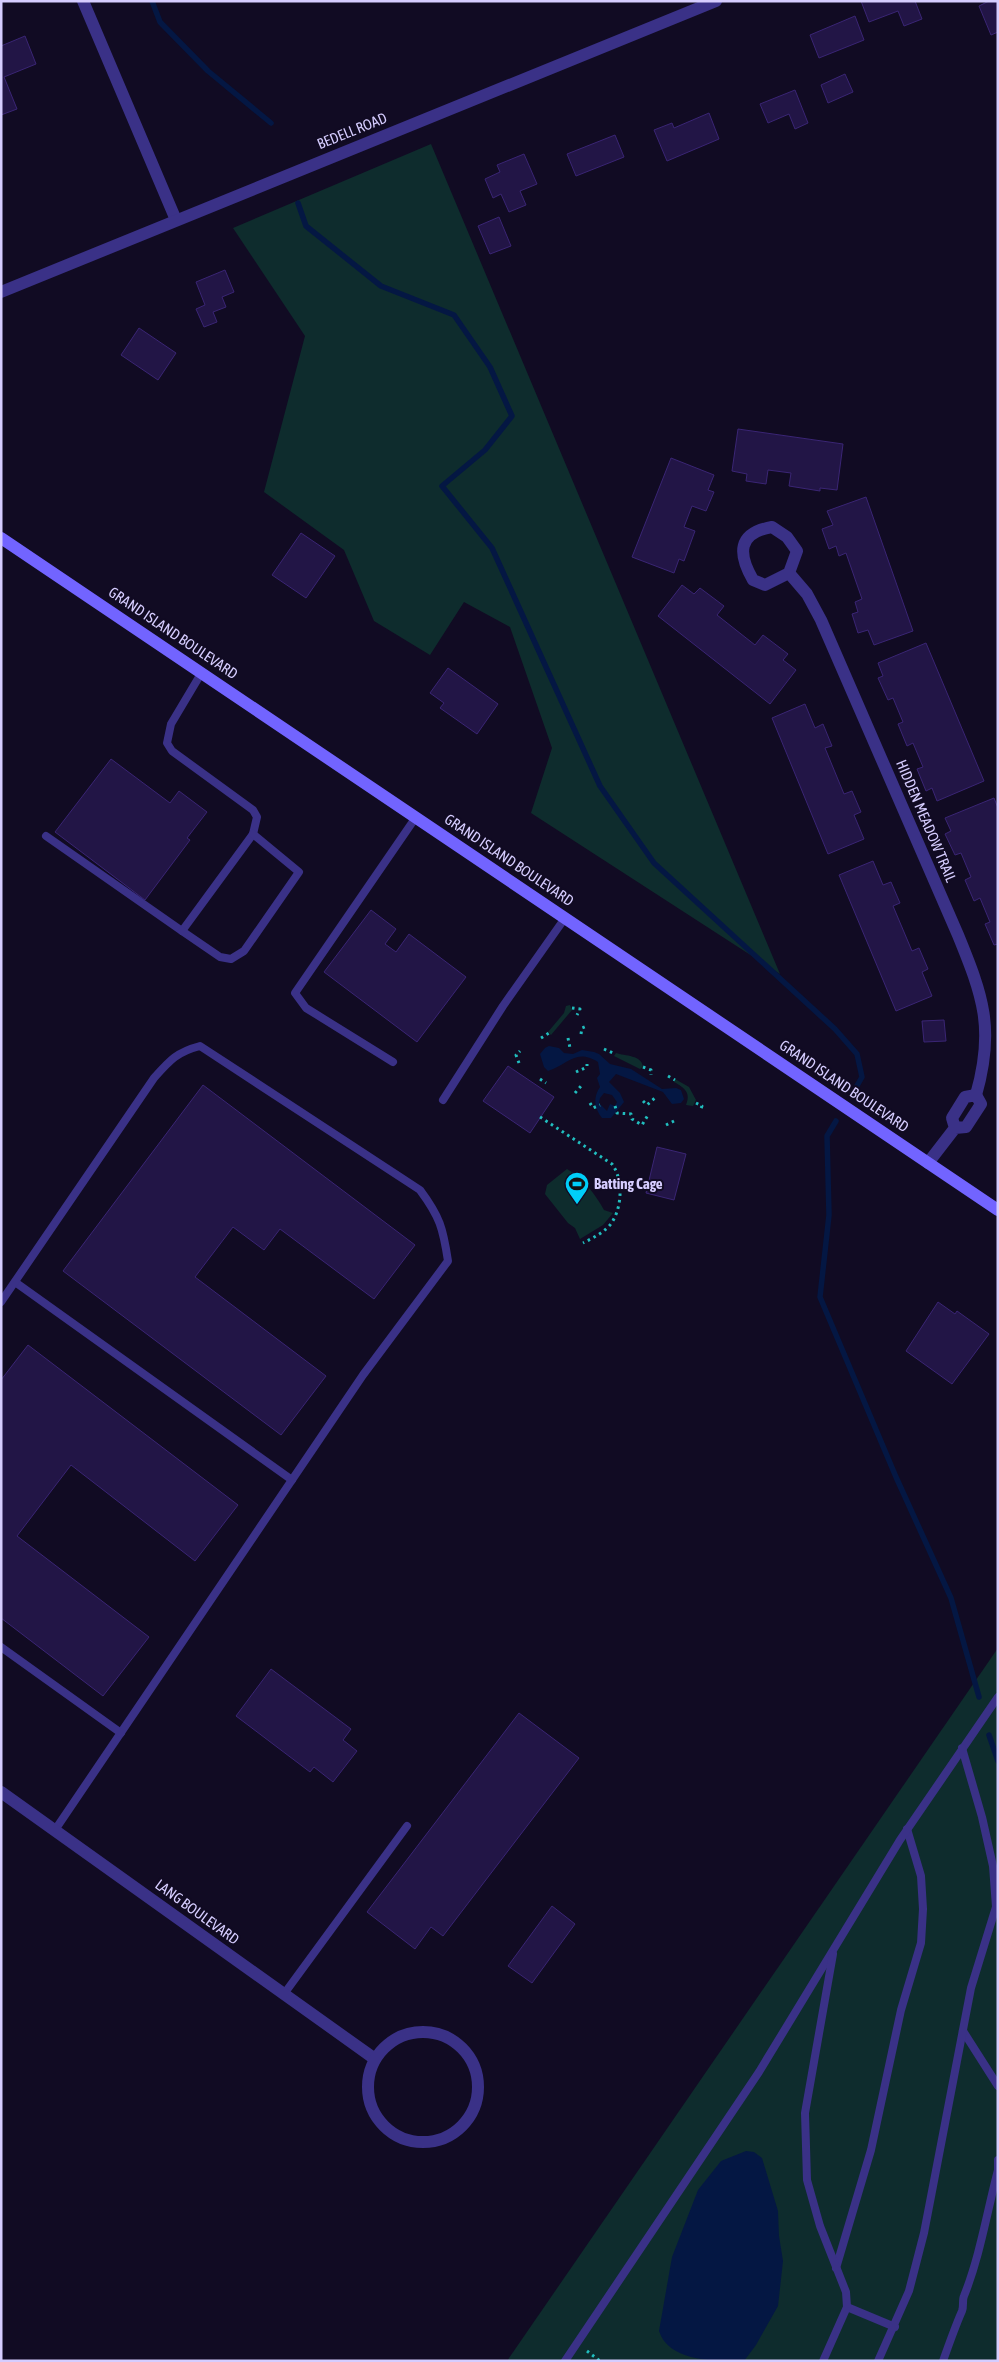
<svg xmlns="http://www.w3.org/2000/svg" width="999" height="2362" font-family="'Asap Condensed',sans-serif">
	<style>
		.green { fill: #0e2c2d }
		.water { fill: #041743; fill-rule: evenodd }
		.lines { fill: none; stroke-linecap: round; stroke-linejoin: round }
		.stream { stroke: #041743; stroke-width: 5.5 }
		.building { fill: #221546; stroke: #3a2574 }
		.path { stroke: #21bebf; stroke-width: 3; stroke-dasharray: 2.5 4; stroke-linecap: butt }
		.service { stroke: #3a3187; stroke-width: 8 }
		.minor { stroke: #3a3187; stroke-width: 12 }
		.tertiary { stroke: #3a3187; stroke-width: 12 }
		.secondary { stroke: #7264ff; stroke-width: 12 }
		.labels { text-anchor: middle; stroke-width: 4; stroke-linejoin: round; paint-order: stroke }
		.street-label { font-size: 15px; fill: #d6cdff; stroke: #110b23 }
		.poi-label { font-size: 15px; font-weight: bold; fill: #d6cdff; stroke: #110b23; text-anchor: start }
	</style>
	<rect width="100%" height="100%" fill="#110b23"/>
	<g class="green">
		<path d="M431 144 780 974 531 813 552 748 510 627 464 602 430 655 374 621 344 550 264 492 305 336 233 228Z"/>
		<path d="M570 1005 572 1010 551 1035 548 1032 564 1013 566 1006Z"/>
		<path d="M616 1053C625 1056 642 1055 643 1067L640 1069 614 1056Z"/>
		<path d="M675 1079 689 1087 696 1100 693 1106 686 1105C691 1093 685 1088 674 1082Z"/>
		<path d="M567 1169C582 1177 596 1195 604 1210L613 1213 603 1225 580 1239 575 1228 568 1223 545 1194 547 1185Z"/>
		<path d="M998 1648V2361H507Z"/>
	</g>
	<g class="water">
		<path d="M549 1046 559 1048 564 1053 573 1054 582 1050 594 1052 599 1054 610 1064 631 1069 662 1089 676 1088 681 1090 684 1099 681 1103 672 1104 663 1092 616 1074 609 1082 620 1093 624 1102 611 1118H602C594 1108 593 1097 600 1087L597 1078 600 1074 598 1062C575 1048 568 1065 548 1071L544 1067 540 1054 545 1048ZM604 1093 612 1095 617 1102 615 1106 610 1104 607 1111 599 1103 600 1098Z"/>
		<path d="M746 2151 754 2152 762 2158 778 2211 779 2236 783 2261 778 2306 756 2345 744 2361C714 2361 669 2362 659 2331L672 2257 698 2190 721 2161Z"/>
	</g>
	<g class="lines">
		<g class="stream">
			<path d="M152 1 160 22 208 71 271 123"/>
			<path d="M298 203 306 226 381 286 454 315 490 367 512 416 485 450 442 486 492 548 600 786 654 863 835 1029 857 1054 862 1077 854 1091"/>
			<path d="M836 1121 827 1136 829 1215 820 1297 896 1477 951 1598 979 1697"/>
			<path d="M989 1735 998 1761"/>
		</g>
	</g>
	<g class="building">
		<path d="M861 1H915L922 19 904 26 898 11 869 22Z"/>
		<path d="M989 1H998V32L991 35 979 6Z"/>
		<path d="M855 16 864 40 819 58 810 35Z"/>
		<path d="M25 36 36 64 4 77 17 109 1 115V46Z"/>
		<path d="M845 74 853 92 828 103 821 85Z"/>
		<path d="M795 90 808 123 795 129 789 114 768 123 760 104Z"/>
		<path d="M709 113 719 139 667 161 654 130 672 123 674 128Z"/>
		<path d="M615 135 624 157 576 176 567 154Z"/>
		<path d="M524 154 537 184 520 191 526 205 509 212 501 194 493 198 485 179 500 172 497 165Z"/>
		<path d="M499 217 511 246 490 254 478 226Z"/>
		<path d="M225 270 234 292 222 297 226 307 213 312 217 322 204 327 196 309 205 305 196 282Z"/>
		<path d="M139 328 176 353 158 380 121 355Z"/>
		<path d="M738 429 843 444 837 490 820 488V491L789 486 791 473 768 470 766 484 746 481 747 474 732 471Z"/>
		<path d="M671 458 714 475 708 490 714 492 706 511 692 506 684 527 695 531 684 561 679 559 674 573 632 557Z"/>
		<path d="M866 497 913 631 874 645 868 630 858 633 852 614 858 612 855 602 862 599 846 553 839 556 836 546 829 549 822 529 833 525 827 511Z"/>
		<path d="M301 533 335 556 306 598 272 575Z"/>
		<path d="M682 585 694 594 700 588 724 606 717 615 755 645 763 635 788 654 783 660 796 670 770 704 658 616Z"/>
		<path d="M926 643 984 781 937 801 932 788 926 791 917 769 923 767 913 743 907 746 898 724 903 722 893 698 888 700 878 678 883 676 878 663Z"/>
		<path d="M448 668 498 704 477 734 440 708 444 703 430 693Z"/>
		<path d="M805 704 815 728 823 724 832 746 825 748 844 794 852 791 861 812 854 815 864 839 828 854 772 718Z"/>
		<path d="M111 759 170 803 179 791 207 812 187 838 190 840 145 900 55 832Z"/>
		<path d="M994 798 998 808V944L994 945 985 924 990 922 980 898 974 901 965 880 971 877 961 853 955 855 945 834 951 831 945 818Z"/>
		<path d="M873 861 883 885 891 882 900 903 893 906 912 951 919 948 928 969 922 972 932 996 896 1011 839 875Z"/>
		<path d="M371 910 396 929 385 944 396 952 409 934 466 977 417 1042 324 972Z"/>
		<path d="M944 1020 946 1041 924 1042 922 1021Z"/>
		<path d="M508 1066 554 1097 530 1133 483 1101Z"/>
		<path d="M203 1085 415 1245 374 1299 280 1229 264 1250 233 1227 195 1277 326 1376 281 1435 63 1271Z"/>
		<path d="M657 1147 686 1154 674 1200 646 1193Z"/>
		<path d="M938 1302 955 1314 957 1311 989 1334 952 1384 906 1351Z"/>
		<path d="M28 1345 238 1505 195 1561 71 1465 17 1536 149 1637 103 1696 1 1618V1380Z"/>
		<path d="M271 1669 351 1729 343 1740 357 1751 333 1782 314 1767 310 1772 236 1716Z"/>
		<path d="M519 1713 579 1758 443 1936 431 1927 415 1949 367 1912Z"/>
		<path d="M552 1906 575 1924 532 1983 508 1966Z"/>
	</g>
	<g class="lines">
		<g class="path">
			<path d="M572 1008 580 1009 577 1015"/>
			<path d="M581 1034 582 1028 587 1026"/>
			<path d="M541 1038 549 1033"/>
			<path d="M568 1038 570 1048"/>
			<path d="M604 1049 615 1054"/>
			<path d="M519 1063 516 1055 520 1051"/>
			<path d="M643 1067 651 1070V1075"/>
			<path d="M576 1072 587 1067V1064"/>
			<path d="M668 1076 675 1080"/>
			<path d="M540 1079 546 1083"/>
			<path d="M575 1093 581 1086"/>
			<path d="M643 1101 647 1105 656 1097"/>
			<path d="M590 1103 593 1108 600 1105"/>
			<path d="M696 1103 702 1106 700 1111"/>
			<path d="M615 1106 617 1113 631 1114 632 1119 642 1125 648 1115"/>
			<path d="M540 1117 612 1164C624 1180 622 1210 610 1225 603 1233 593 1238 583 1243"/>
			<path d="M666 1125 674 1121"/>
			<path d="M587 2351 600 2361"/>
		</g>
		<g class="service">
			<path d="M46 836 182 931 253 834 257 817 253 810 172 751 167 743 171 724 202 672"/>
			<path d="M182 931 220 957 231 959 244 951 299 872 253 834"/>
			<path d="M393 1062 306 1008 295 993 416 817"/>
			<path d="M443 1100 503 1006 565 918"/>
			<path d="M15 1282 292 1480"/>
			<path d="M1 1302 154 1078C170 1060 177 1052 200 1046L420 1190C440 1217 443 1228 448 1261L363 1375 55 1830"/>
			<path d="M1 1647 121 1733"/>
			<path d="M284 1994 407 1826"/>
			<path d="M963 2031 998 2086"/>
			<path d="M836 2268 871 2150 901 2010 921 1943 923 1909 921 1876 907 1829"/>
			<path d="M847 2307 895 2327"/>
			<path d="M565 2361 759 2072 900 1840 998 1697"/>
			<path d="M823 2361 847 2307 846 2292 820 2226 807 2180 805 2113 833 1954"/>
			<path d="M878 2361 909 2291 924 2233 971 1988 996 1907 993 1866 982 1817 962 1748"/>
			<path d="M943 2361C949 2344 955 2327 962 2311 964 2306 962 2300 964 2296 980 2256 987 2212 998 2170V2160"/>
		</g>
		<g class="minor">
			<path d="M83 1 176 220"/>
			<path d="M789 573 797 551 787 537 772 527C737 533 738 554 753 580L765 585 789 573 807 594 821 620 958 935C983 996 995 1029 976 1095"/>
			<path d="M928 1163 955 1128 966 1127 981 1104 976 1095 965 1097 952 1118 955 1128"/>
			<path d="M1 1792 375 2059"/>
			<circle cx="423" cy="2087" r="55"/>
		</g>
		<path class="tertiary" d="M1 292 716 1"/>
		<path class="secondary" d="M1 538 998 1210"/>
	</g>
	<defs>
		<symbol id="stadium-pin" viewBox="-11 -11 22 30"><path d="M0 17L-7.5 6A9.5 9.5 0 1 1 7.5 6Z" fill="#00cef8" stroke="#110b23"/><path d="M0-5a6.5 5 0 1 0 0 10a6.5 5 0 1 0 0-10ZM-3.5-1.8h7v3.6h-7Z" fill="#111"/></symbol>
	</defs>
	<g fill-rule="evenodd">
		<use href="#stadium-pin" x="563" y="1170" width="28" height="38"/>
	</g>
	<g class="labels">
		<g class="street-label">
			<text transform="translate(352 131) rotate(-22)" y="5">BEDELL ROAD</text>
			<text transform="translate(173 633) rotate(34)" y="5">GRAND ISLAND BOULEVARD</text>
			<text transform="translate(926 821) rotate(67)" y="5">HIDDEN MEADOW TRAIL</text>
			<text transform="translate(509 860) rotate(34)" y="5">GRAND ISLAND BOULEVARD</text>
			<text transform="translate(844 1086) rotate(34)" y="5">GRAND ISLAND BOULEVARD</text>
			<text transform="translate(197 1912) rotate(36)" y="5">LANG BOULEVARD</text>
		</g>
		<g class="poi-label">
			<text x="594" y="1189">Batting Cage</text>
		</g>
	</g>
	<rect width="999" height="2362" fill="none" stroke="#d6cdff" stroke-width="5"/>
</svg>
